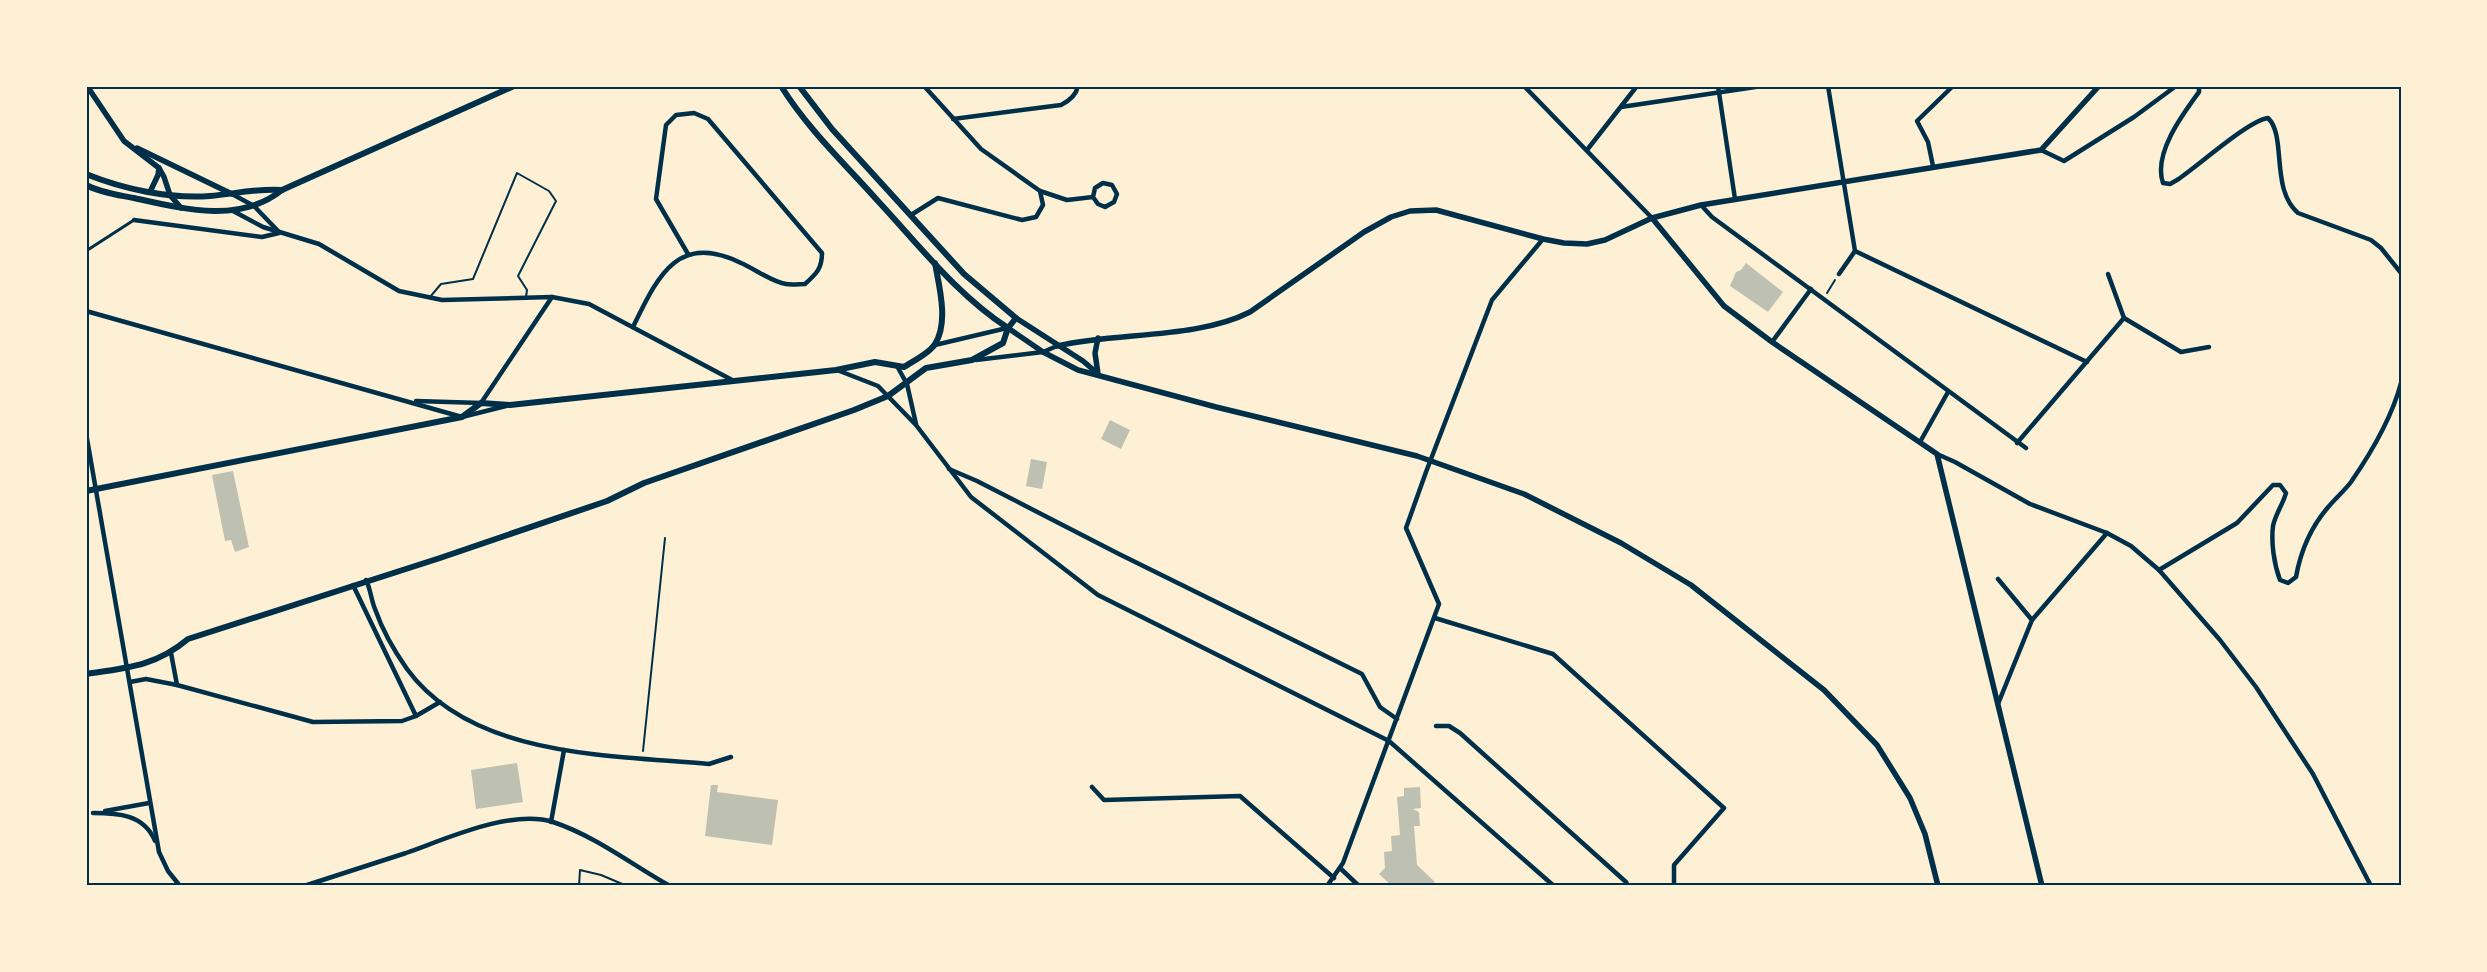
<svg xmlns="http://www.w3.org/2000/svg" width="2487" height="972" font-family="Signika,sans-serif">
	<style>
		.building { fill: #bec0b2 }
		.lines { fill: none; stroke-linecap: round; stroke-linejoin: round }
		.path { stroke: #003049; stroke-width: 2 }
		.service { stroke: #003049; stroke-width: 2 }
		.pedestrian { stroke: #003049; stroke-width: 3 }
		.minor { stroke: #003049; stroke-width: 4.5 }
		.tertiary { stroke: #003049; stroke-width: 5.5 }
		.secondary { stroke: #003049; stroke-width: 6 }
		.neatline { fill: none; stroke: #003049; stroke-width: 2 }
	</style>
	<rect width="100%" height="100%" fill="#fdf0d5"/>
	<g class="building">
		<path d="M1746 263 1783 292 1768 312 1730 286 1736 272 1741 270Z"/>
		<path d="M1110 420 1130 430 1121 449 1101 439Z"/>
		<path d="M1031 459 1047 462 1042 489 1026 486Z"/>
		<path d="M233 471 249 547 235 552 231 540 225 541 212 475Z"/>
		<path d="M517 763 523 802 476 809 471 770Z"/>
		<path d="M711 785H718L717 792 778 800 772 845 705 836Z"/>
		<path d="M1420 787 1421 808 1413 809 1419 812 1420 826H1414L1417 865 1435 882 1432 886H1416L1413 883 1411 886H1392L1379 874 1385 868 1384 852 1392 851 1391 836 1400 835 1397 797 1404 796V788Z"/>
	</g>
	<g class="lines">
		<g class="path">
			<path d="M1827 293 1835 280"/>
			<path d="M643 751 665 538"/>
		</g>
		<g class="service">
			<path d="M430 297 441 284 473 279 517 173 549 191 556 201 518 276 527 290 526 297"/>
			<path d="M579 886 580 870 601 875 627 886"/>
		</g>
		<path class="pedestrian" d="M86 251 134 220"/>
		<g class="minor">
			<path d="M1524 86 1652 218"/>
			<path d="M1718 86 1735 199"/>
			<path d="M1828 86 1855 251"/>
			<path d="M2199 86V92C2182 115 2153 154 2163 183L2170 184 2177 180C2197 167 2249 120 2268 118 2287 136 2270 189 2298 213L2371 240 2381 248 2401 273"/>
			<path d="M1621 107 1762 86"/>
			<path d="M953 119 1061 105C1069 101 1076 96 1078 86"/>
			<path d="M1587 150 1637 86"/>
			<path d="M2041 150 2064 161 2134 117 2176 86"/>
			<path d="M1933 166 1928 142 1917 121 1953 86"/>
			<path d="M1040 191 1067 200 1093 197 1098 204 1105 207 1114 202 1117 194 1112 185 1103 183 1095 188 1093 197"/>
			<path d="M232 194 254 206 279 232"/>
			<path d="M1701 205 1712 217 2026 448"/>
			<path d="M233 211 263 227 319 244 399 291 442 300 552 297 589 304 734 381"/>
			<path d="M911 215 938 198 1022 220 1036 217 1043 205 1040 191 981 149 924 86"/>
			<path d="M134 220 262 237 279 233"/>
			<path d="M1855 251 2087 362"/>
			<path d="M1839 274 1855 251"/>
			<path d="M2108 274 2124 318"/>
			<path d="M86 311 462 417 506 406"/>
			<path d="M633 327C657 278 677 231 741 263 755 269 772 282 786 284 792 285 799 284 805 284 816 274 822 269 822 253L708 119 694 113 676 115 666 125 656 199 688 254"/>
			<path d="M1772 342 1811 289"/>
			<path d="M935 345 1007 328"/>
			<path d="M976 360 1043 352 1057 346"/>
			<path d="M897 366 907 384 916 424"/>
			<path d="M837 370 878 386 916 425 971 497 1098 595 1389 741 1554 886"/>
			<path d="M416 401 481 403 552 297"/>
			<path d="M86 433 159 852 168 871 180 886"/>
			<path d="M1920 442 1948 392"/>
			<path d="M2017 443 2124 318 2181 352 2209 347"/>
			<path d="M1937 454 1955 462 2030 504 2107 533 2131 546 2159 570 2220 640 2256 687 2313 774 2371 886"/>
			<path d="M949 469 977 481 1119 554 1362 674 1380 707 1397 719"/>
			<path d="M2159 570 2237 523 2273 485H2280L2286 493C2283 504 2275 515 2273 526 2271 543 2274 564 2280 580L2288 583 2296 577C2301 549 2311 526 2330 505 2337 497 2345 490 2351 482 2371 453 2392 417 2401 383"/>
			<path d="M1998 579 2032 620"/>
			<path d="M366 580C371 590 371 600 375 609 382 629 395 652 407 669 472 758 611 755 709 764L731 757"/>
			<path d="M353 585 416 716 440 702"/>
			<path d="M1435 618 1553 654 1724 808 1674 865V886"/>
			<path d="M171 653 177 685"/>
			<path d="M130 682 146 679 177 685 313 722 402 721 416 716"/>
			<path d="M1998 704 2032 620 2107 533"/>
			<path d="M1436 726H1449L1460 733 1626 882 1628 886"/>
			<path d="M1092 787 1104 800 1240 796 1334 878"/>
			<path d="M105 811 149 803"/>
			<path d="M93 813C117 813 144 814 155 841"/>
			<path d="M551 822 564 750"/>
			<path d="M1340 868 1359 886"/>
			<path d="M304 886C338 875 372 864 406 853 446 839 510 809 553 822 595 836 631 864 670 886"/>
			<path d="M1327 886 1343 863 1439 604 1406 528 1426 472 1492 300 1543 239"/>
		</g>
		<g class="tertiary">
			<path d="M87 86 124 141 159 168 158 175 150 192"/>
			<path d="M137 148 232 194"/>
			<path d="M159 168 164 177 170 195 181 208"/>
			<path d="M1652 218 1724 306 1772 342 1937 454 2042 886"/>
			<path d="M1016 318 1083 361 1097 373"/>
			<path d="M1008 328 1043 352 1078 370 1216 407 1417 456 1524 494 1621 543 1691 585 1824 690 1877 745 1910 798 1925 834 1938 886"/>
			<path d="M1098 338 1095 353 1098 374"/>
			<path d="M1057 346C1118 332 1197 339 1250 312L1364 232 1391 217 1410 211 1436 210 1543 239 1564 243 1587 244 1605 240 1652 218 1701 205 2041 150 2099 86"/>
		</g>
		<g class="secondary">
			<path d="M781 86C807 128 844 163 877 200 918 244 957 295 1008 328"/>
			<path d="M86 174C123 189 169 199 210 196 234 194 258 188 282 190"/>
			<path d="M86 185C101 193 119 195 134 198 183 209 240 224 282 190L514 86"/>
			<path d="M86 491 462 417 481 403 510 405 836 370 875 362 904 367C913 361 930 353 935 344 949 322 939 286 935 263"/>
			<path d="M86 674C127 668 156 666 188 639L440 558 607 501 644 483 854 410 888 396 926 368 972 360 1003 343 1008 328 1016 318 964 274 832 129 799 86"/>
		</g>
	</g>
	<rect width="2487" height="972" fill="none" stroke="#fdf0d5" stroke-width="175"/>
	<rect x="88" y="88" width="2312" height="796" class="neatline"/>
</svg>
